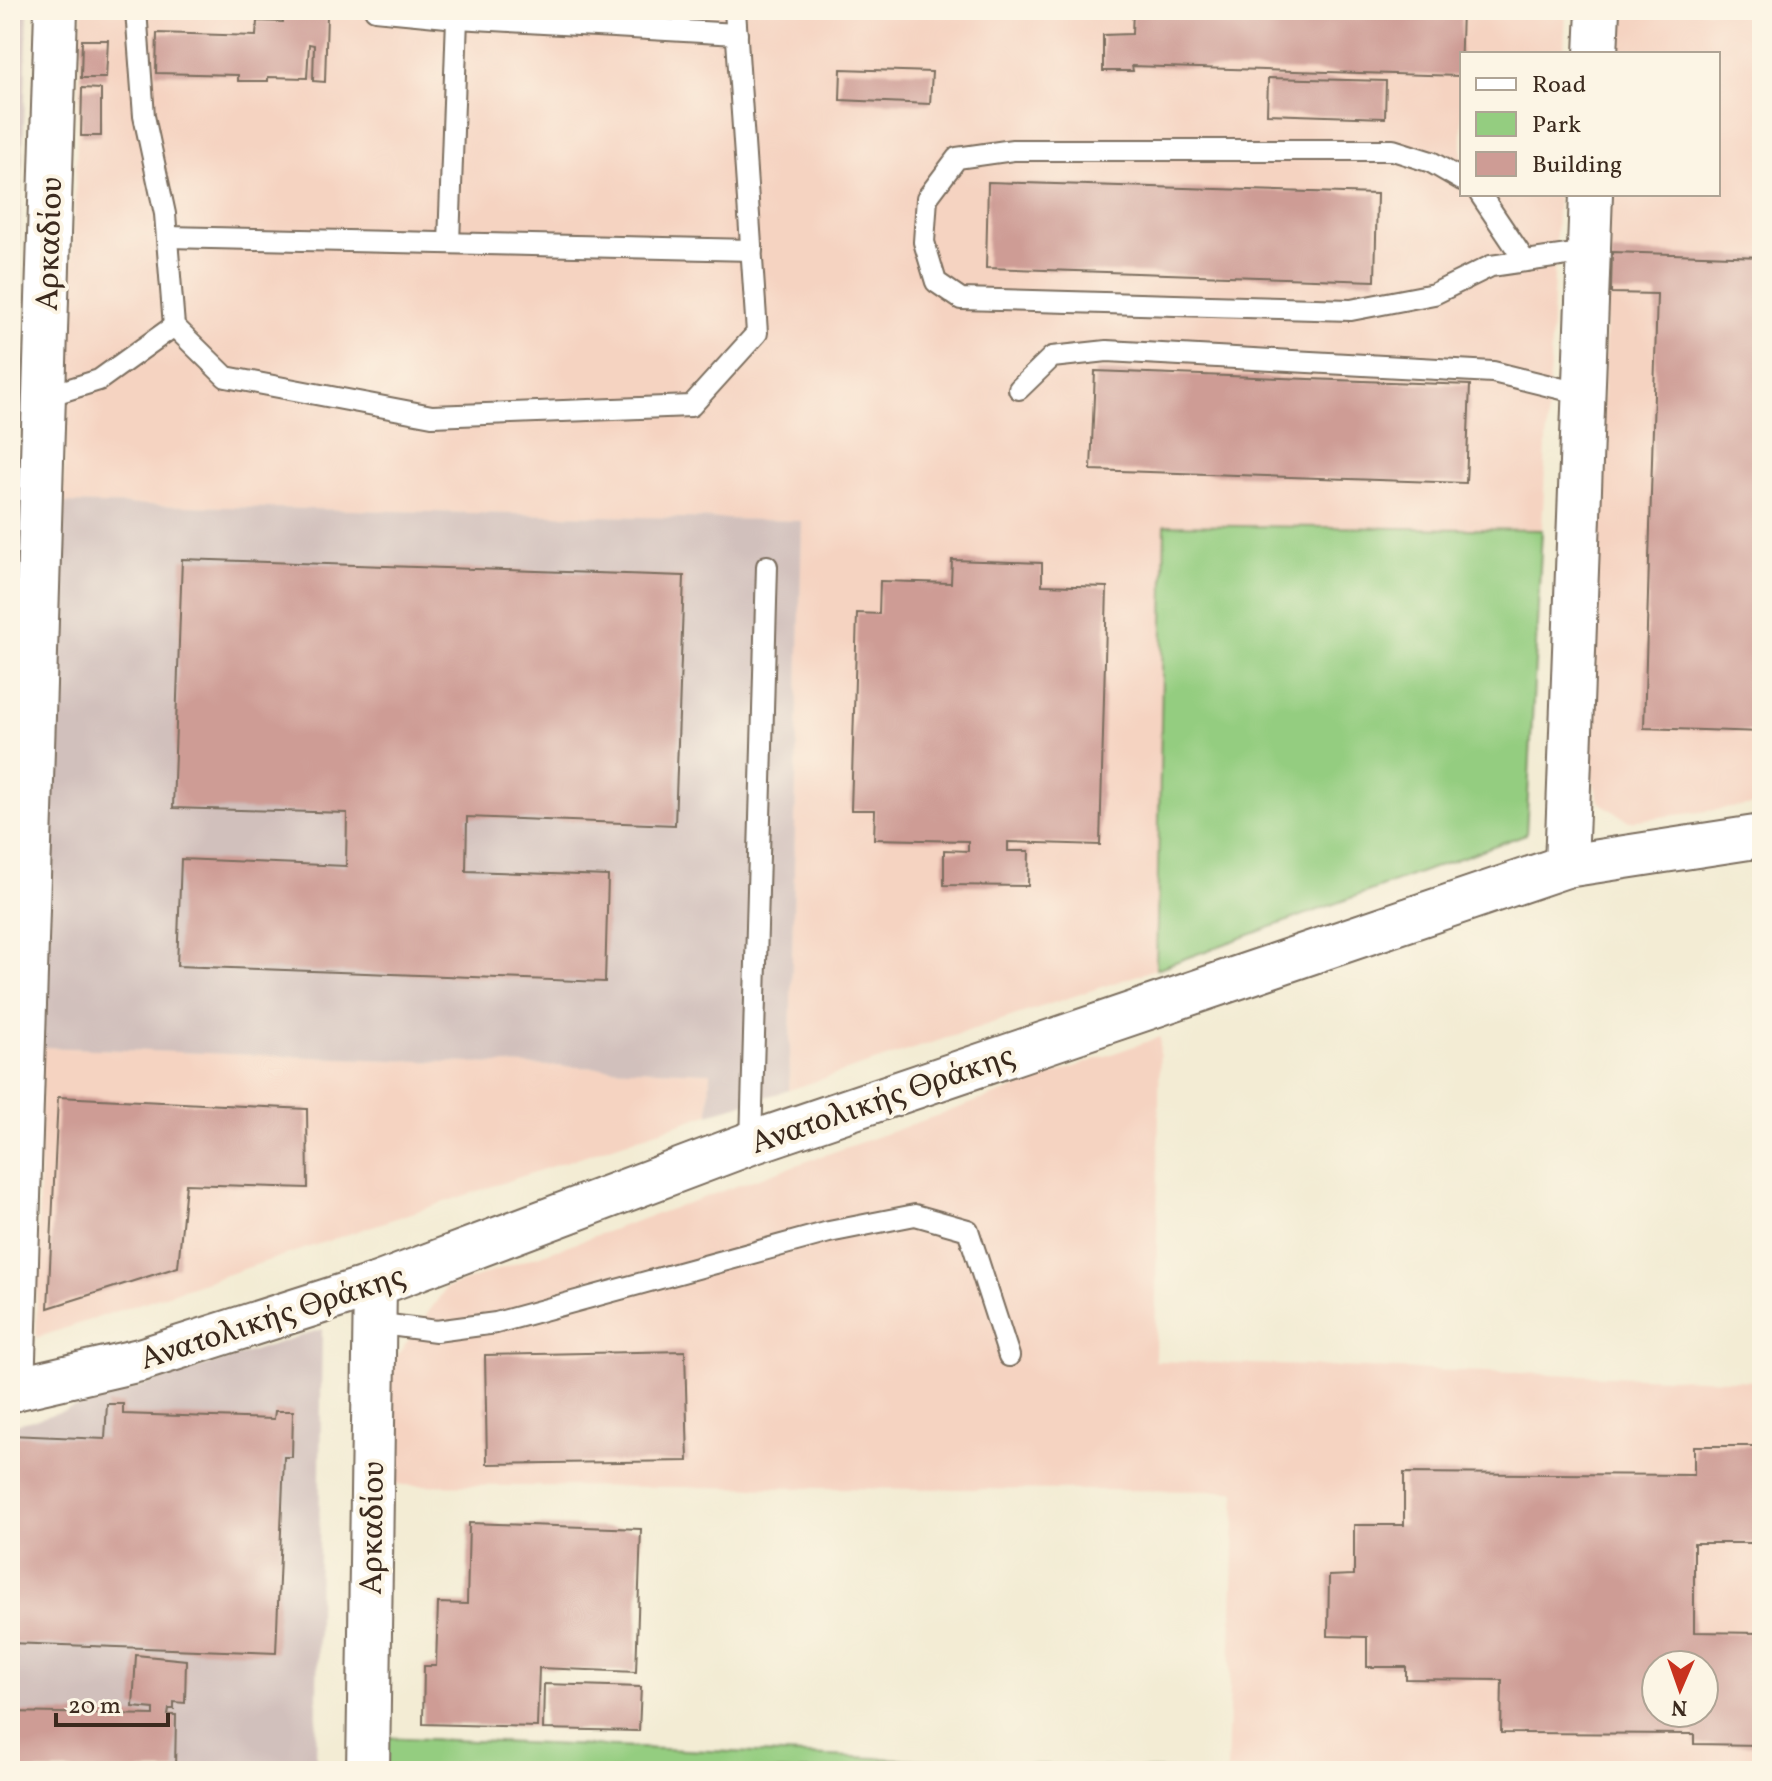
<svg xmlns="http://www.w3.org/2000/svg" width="1772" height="1781" font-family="Vollkorn,serif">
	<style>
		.built { fill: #f5d3c1; fill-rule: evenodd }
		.industrial { fill: #d1c0bc }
		.green { fill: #94cd80; stroke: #687c4f; stroke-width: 2 }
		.building { fill: #ce9c95; fill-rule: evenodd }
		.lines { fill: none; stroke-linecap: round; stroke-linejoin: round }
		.lane-casing { stroke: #7b6e5e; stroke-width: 24 }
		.street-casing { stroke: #7b6e5e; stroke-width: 46 }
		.lane { stroke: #fff; stroke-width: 20 }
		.street { stroke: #fff; stroke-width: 42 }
		.labels { text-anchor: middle; stroke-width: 8; stroke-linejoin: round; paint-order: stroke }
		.street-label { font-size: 32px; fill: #3b2a1e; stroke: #fcf5e5 }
	</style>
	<rect width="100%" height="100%" fill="#fcf5e5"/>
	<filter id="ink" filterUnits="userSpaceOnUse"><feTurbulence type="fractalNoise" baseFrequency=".0125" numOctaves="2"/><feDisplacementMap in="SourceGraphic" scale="16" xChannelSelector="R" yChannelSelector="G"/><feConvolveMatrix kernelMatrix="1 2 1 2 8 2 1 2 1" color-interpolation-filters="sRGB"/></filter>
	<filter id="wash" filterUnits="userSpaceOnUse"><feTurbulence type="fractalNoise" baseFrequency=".006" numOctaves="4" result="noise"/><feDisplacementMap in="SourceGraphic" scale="32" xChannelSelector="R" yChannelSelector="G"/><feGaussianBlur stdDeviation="1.8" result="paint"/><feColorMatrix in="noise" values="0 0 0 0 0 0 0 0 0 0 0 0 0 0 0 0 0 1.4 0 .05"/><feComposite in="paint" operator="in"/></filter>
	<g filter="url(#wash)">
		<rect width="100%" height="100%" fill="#f3ecd4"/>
		<g class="built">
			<path d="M82 10H1566L1564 54H1462V194H1558L1542 530 1165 526 1156 969 789 1090 802 521 63 503Z"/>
			<path d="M1616 10H1762V804L1629 821 1599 802 1590 769 1610 194H1718V54H1615Z"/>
			<path d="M1160 1037 1155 1361 1762 1381V1771H1227L1236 1491 386 1485 388 1368 446 1288ZM1656 1665H1704V1713H1656Z"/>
			<path d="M42 1047 710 1072 709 1114 36 1338Z"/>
		</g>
		<g class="industrial">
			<path d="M10 10H28L10 517Z"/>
			<path d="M63 503 802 521 789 1090 709 1114 710 1072 42 1047Z"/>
			<path d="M322 1329 316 1771H10V1425L34 1420Z"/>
		</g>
		<g class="green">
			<path d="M1165 525 1542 530 1526 834 1156 969Z"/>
			<path d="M381 1737 1180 1771H380Z"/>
		</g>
		<g id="blocks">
			<g class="building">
				<path d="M1133 10H1462L1460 76 1132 66 1133 71H1103V35L1132 34Z"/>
				<path d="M283 13 327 14 325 82 313 81 314 45 309 44 307 78 268 77V81H238V75L156 73 157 33 256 36 257 21 283 22Z"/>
				<path d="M82 40H108L106 78H81Z"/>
				<path d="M841 69 932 72 930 104 840 100Z"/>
				<path d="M1268 78 1386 81 1385 118 1267 114Z"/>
				<path d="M82 88 101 89V136H81Z"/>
				<path d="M988 182 1377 194 1375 281 986 268Z"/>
				<path d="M1612 252 1762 257V732L1644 728 1657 294 1611 293Z"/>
				<path d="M1095 371 1470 385 1466 483 1091 470Z"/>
				<path d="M182 559 684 576 675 825 467 817 466 871 608 876 605 982 177 966 181 859 346 866 347 813 173 808Z"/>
				<path d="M952 560 1042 563V585L1107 587 1100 845 1008 842V851H1029L1028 886 944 885V850L968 851V841L874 839 875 810H851L857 613 879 614 880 581 951 583Z"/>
				<path d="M58 1097 307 1109 308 1188 186 1184 178 1267 48 1308Z"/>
				<path d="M685 1351 688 1461 487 1464 485 1355Z"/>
				<path d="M107 1404H123V1414L274 1419 275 1411H293L292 1457H284L276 1653 10 1643V1435L105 1439Z"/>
				<path d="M1694 1446H1762V1543H1694V1632L1762 1633V1745L1694 1744V1734L1501 1733 1502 1680 1406 1679V1667H1367V1637L1328 1636 1329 1576 1354 1575V1525H1404V1473L1694 1475ZM1656 1665H1704V1713H1656Z"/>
				<path d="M469 1523 641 1529 636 1672 539 1668 537 1727 423 1724 424 1666H436L438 1603 467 1604Z"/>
				<path d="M136 1655 186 1660 185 1703 174 1702V1709H169L168 1715H176L175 1771H10V1712L154 1715V1709L133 1707Z"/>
				<path d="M544 1684 641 1687 639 1731 543 1729Z"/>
			</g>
		</g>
	</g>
	<g filter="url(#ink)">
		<use href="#blocks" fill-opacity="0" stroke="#7b6e5e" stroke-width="2"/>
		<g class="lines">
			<defs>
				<g id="lane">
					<path d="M136 10 144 116 165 214 174 326 226 377 432 416 691 406 757 333 735 10"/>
					<path d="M375 10 457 18 737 34"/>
					<path d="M1462 180 1431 162 1393 150H1013L957 158 927 198 924 242 936 282 961 299 1351 310 1434 294 1491 266 1588 252"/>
					<path d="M1480 194 1525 261"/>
					<path d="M168 237 752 250"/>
					<path d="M449 243 457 18"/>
					<path d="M1019 389 1052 357 1107 351 1493 372 1583 394"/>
					<path d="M44 397 99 380 174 326"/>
					<path d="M751 1143 767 566"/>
					<path d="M374 1323 436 1331 496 1323 829 1232 915 1215 968 1230 1009 1356"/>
				</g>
				<g id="street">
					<path d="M1596 54 1598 10"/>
					<path d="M1566 866 1591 194"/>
					<path d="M10 1390 140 1360 375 1285 751 1143 1566 866 1762 836"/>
					<path d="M13 1390 56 10"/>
					<path d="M368 1771 375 1285"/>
				</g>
			</defs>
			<use href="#lane" class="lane-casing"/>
			<use href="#street" class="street-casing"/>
			<use href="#lane" class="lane"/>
			<use href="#street" class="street"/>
		</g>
	</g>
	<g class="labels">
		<g class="street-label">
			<text transform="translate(48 244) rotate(-88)" y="11">Αρκαδίου</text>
			<text transform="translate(882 1098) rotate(-19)" y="11">Ανατολικής Θράκης</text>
			<text transform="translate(272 1316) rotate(-18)" y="11">Ανατολικής Θράκης</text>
			<text transform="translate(371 1528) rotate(-89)" y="11">Αρκαδίου</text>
		</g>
	</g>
	<rect width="1772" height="1781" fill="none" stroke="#fcf5e5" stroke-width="40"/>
	<rect x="1460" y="52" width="260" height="144" fill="#fcf5e5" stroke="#afa495" stroke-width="2"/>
	<rect x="1476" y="78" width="40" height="12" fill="#ffffff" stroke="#afa495" stroke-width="2"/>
	<text x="1532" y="92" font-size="24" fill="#3b2a1e">Road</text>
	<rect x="1476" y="112" width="40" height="24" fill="#94cd80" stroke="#afa495" stroke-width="2"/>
	<text x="1532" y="132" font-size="24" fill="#3b2a1e">Park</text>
	<rect x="1476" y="152" width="40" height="24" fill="#ce9c95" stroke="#afa495" stroke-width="2"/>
	<text x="1532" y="172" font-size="24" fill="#3b2a1e">Building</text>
	<g transform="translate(1680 1689) rotate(182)"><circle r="38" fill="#fcf5e5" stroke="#afa495" stroke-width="2"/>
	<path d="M0-6L14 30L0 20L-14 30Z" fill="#c8321e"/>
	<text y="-12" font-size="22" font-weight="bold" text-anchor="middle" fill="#3b2a1e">N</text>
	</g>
	<path d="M56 1713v12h112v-12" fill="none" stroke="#3b2a1e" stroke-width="4"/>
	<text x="68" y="1713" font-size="24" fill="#3b2a1e" stroke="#fcf5e5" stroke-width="6" paint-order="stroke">20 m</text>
</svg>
